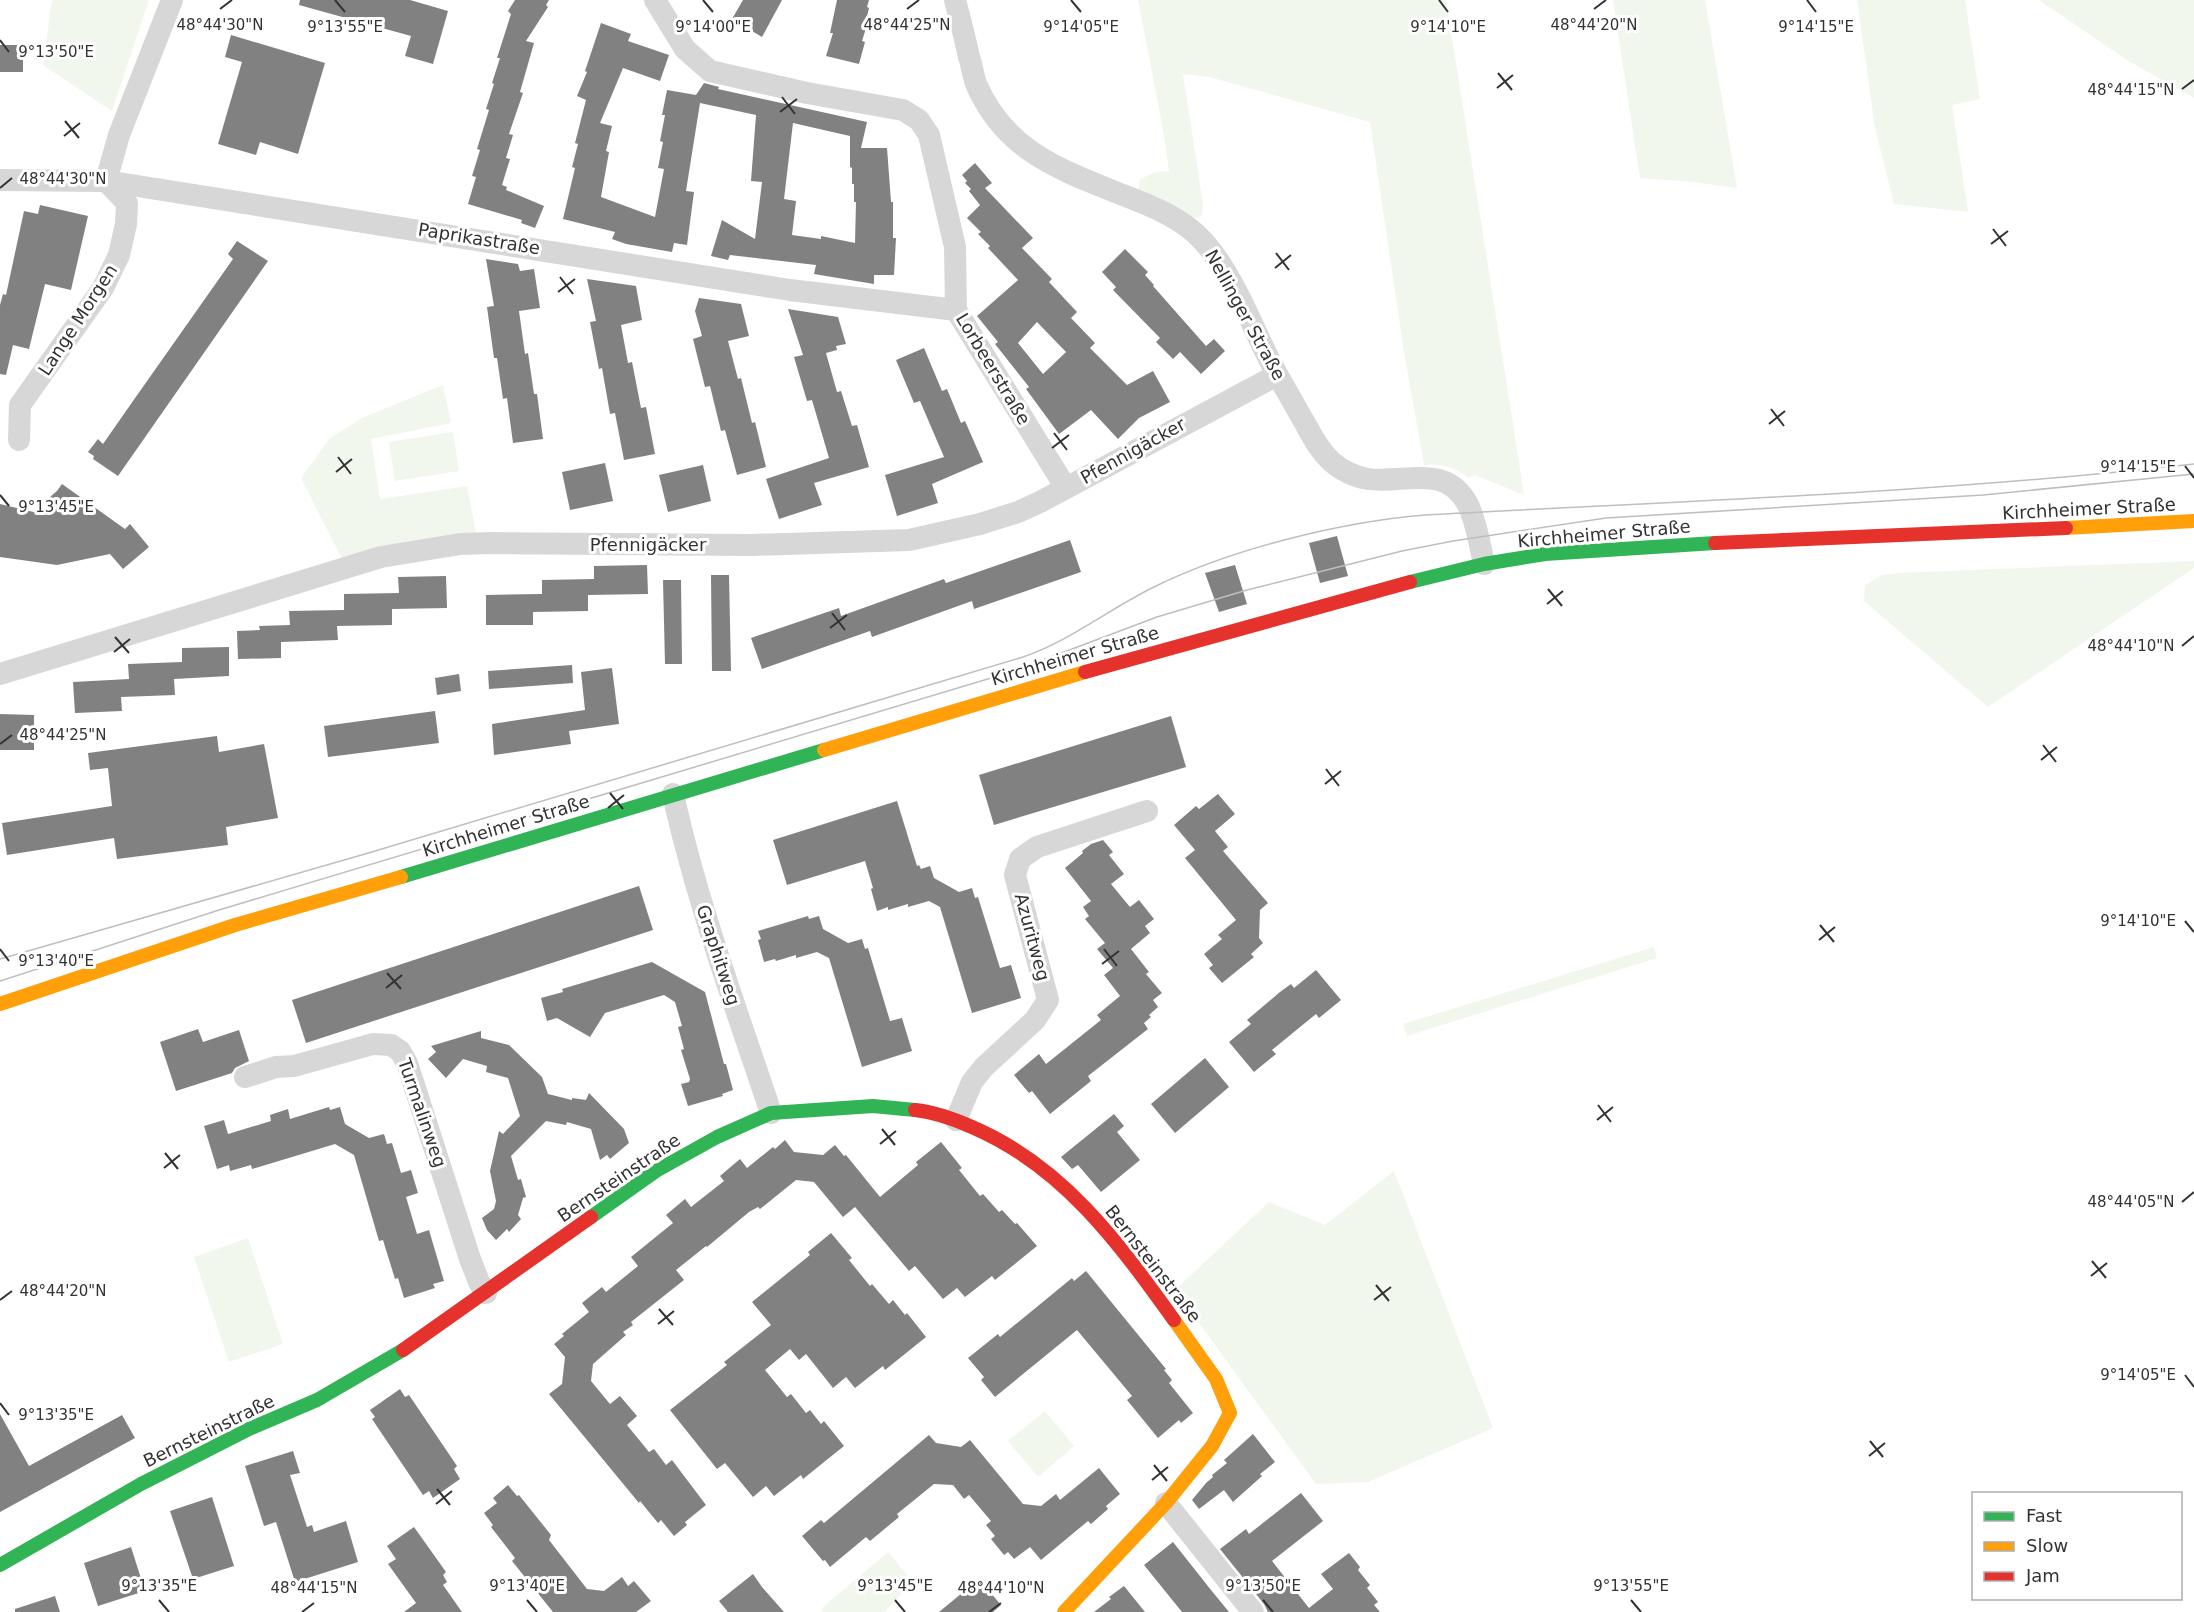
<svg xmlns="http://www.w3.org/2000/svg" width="2194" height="1612" font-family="'DejaVu Sans',sans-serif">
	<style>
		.green { fill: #f2f7ee }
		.building { fill: #818181; fill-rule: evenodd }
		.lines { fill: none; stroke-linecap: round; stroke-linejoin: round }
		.street { stroke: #d7d7d7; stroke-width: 22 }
		.fast { stroke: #30b455; stroke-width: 14 }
		.slow { stroke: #ff9f0a; stroke-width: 14 }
		.jam { stroke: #e5322d; stroke-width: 14 }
		.tram { stroke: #bebebe; stroke-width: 1.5 }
		.ticks { fill: none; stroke: #333; stroke-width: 2 }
		.labels { text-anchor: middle; stroke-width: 6; stroke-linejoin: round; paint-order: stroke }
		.street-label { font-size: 18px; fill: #333; stroke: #fff }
		.ticks-label { font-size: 15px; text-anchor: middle; fill: #333; stroke: #fff; stroke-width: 6; stroke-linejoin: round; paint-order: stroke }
	</style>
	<rect width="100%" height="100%" fill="#fff"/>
	<g class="green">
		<path d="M52 0H149L112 111 43 65Z"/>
		<path d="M1138 0H1446L1524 494 1519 493 1475 475 1468 478C1455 466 1441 464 1424 465L1404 352 1370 122 1209 77 1183 74 1203 204 1202 215 1198 218 1192 217 1138 192 1140 179 1156 172 1169 171 1163 129Z"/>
		<path d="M1613 0H1705L1737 188 1693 182 1640 178Z"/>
		<path d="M1857 0H1965L1980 99 1952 105 1968 212 1894 204 1875 128Z"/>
		<path d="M2039 0H2194V98L2127 60Z"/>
		<path d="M443 385 451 423 371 439 380 499 467 486 476 534 342 559 301 478 330 438 364 417Z"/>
		<path d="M453 432 459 471 395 481 389 442Z"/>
		<path d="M2194 561V568L1988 707 1864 601 1865 585 1882 575 1898 573Z"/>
		<path d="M1654 947 1657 958 1407 1036 1403 1024Z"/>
		<path d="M1394 1171 1493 1428 1368 1482 1316 1484 1175 1290 1269 1202 1325 1225Z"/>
		<path d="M248 1238 283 1344 229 1362 194 1257Z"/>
		<path d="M1045 1411 1074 1446 1038 1477 1008 1441Z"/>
		<path d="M888 1552 913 1582 884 1612H823L821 1609Z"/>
	</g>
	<g class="building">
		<path d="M300 0H410L448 11 433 64 405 56 411 36 299 5Z"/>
		<path d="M515 0H549L546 5 548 7 526 41 534 43 520 92 523 93 509 134 513 135 506 158 510 159 502 185 507 187 506 190 544 206 535 228 521 223 522 220 468 204 476 177 472 176 480 150 477 149 489 110 486 109 494 84 492 83 500 58H497L511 14 508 11Z"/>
		<path d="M743 0H782L762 37 732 19Z"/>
		<path d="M837 0H869L867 7 869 8 865 25H867L862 41 865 42 859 64 826 56 833 33H830Z"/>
		<path d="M601 23 631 34 628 41 669 55 660 81 623 68 600 123 612 126 606 151 609 152 601 197 655 217 664 169 658 168 663 142 660 141 665 115H662L667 90 696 95 704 83 719 87 718 89 867 122 861 148H887L891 202H893V238H896L894 275H874V284L814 274 816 265 730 255 728 260 711 256 722 220 755 239 762 182 751 181 756 115 700 103 686 191 694 192 687 245 674 243 672 252 626 244 612 239 615 232 563 219 575 168 572 167 578 144 575 143 586 100 577 96 587 72 585 71ZM793 123 850 136V167L852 168V184H854V202H856L855 243 821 236V239L792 235 796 201 784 199Z"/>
		<path d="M231 35 325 63 298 154 260 142 256 155 218 144 242 62 225 57Z"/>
		<rect x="0" y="45" width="23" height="27"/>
		<path d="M975 163 992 183 985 188 1033 238 1022 248 1052 279 1049 282 1077 312 1071 318 1095 343 1090 348 1127 385 1153 371 1170 402 1139 418 1118 439 1091 410 1059 434 1026 389 1029 387 995 344 998 342 977 316 1018 280 988 248 990 246 978 234 981 232 967 218 980 205 969 191 971 189 965 183 967 181 962 175ZM1037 322 1066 352 1043 374 1018 343Z"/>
		<path d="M40 205 88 216 71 290 45 284 29 349 13 345 6 375 0 374V305L3 294 6 295 24 211 38 214Z"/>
		<path d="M237 241 268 261 118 476 93 459 94 456 88 452 98 439 103 444 133 401 233 259 228 254Z"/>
		<path d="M1125 249 1148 272 1145 275 1154 285 1153 286 1206 346 1214 339 1225 351 1201 374 1180 352 1173 359 1156 342 1160 338 1113 290 1116 287 1102 272Z"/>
		<path d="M486 259 518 264 520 271 534 269 540 308 519 311 525 354 528 353 534 394H537L543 439 513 443 507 398 503 399 497 358H494L487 307 494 306Z"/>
		<path d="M587 279 636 286 642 320 621 325 628 363 632 362 641 408 646 407 655 454 624 460 615 413 610 414 602 368 599 369 590 322 596 321Z"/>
		<path d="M699 298 741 304 749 336 728 341 738 379 741 378 752 423 755 422 766 467 737 475 725 430 721 431 710 386 705 387 693 339 702 336 695 311Z"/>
		<path d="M788 309 838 317 846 344 836 346 837 350 826 353 837 392 841 391 852 426 857 425 869 467 814 483 822 505 779 519 766 479 829 458 812 400 807 401 794 357 803 355Z"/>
		<path d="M924 348 942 391 947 389 961 423 965 421 983 462 932 484 938 503 897 516 885 475 944 457 920 401 914 403 896 360Z"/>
		<path d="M605 463 613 501 570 510 562 472Z"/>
		<path d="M703 465 711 501 668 512 659 475Z"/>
		<path d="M62 484 125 529 130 524 149 547 123 569 110 554 57 565 0 557V504L42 514 50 497 57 491Z"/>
		<path d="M1337 536 1348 576 1320 583 1309 543Z"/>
		<path d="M1070 540 1081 572 974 609 972 601 872 637 870 631 762 669 751 638 839 608 841 616 944 579 946 583Z"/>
		<path d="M647 565 648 594 588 595V611L533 612V625H486V595L542 594V580L594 579V566Z"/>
		<path d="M1235 565 1247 604 1219 612 1205 573Z"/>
		<path d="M711 575H729L731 671H712Z"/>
		<path d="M446 576 447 608 392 609V625L337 626 338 640 281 642V658L238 659 237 631 260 630 259 626 290 625 289 611 344 610V594L399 593 398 577Z"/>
		<path d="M663 580H681L682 664H665Z"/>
		<path d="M229 647V676L174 679 175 695 121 697 122 711 75 713 73 682 129 679 128 664 182 662V648Z"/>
		<path d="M572 665 573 683 489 689 488 671Z"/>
		<path d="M612 668 619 724 569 731 571 744 494 755 492 724 585 710 581 672Z"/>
		<path d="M459 674 461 691 437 695 435 678Z"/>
		<path d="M435 711 439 743 328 757 324 726Z"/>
		<path d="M0 714 34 715V750H0Z"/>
		<path d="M1171 716 1186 767 994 825 979 775Z"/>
		<path d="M217 736 219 752 264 744 278 818 226 827 228 845 117 859 114 838 7 855 2 823 112 806 108 768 90 770 88 753Z"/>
		<path d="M1218 794 1235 814 1215 831 1228 847 1223 851 1268 903 1260 910 1259 938 1263 943 1251 954 1254 957 1222 983 1209 968 1213 965 1204 954 1222 939 1218 935 1236 920 1185 858 1195 850 1174 825 1196 806 1199 809Z"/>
		<path d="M897 801 917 866 919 865 921 869 930 866 934 878 959 892 972 888 975 898 978 897 1000 968 1011 965 1021 998 972 1013 940 907 929 901 908 907V904L888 910V907L877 911 871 889 873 888 865 861 787 885 773 840Z"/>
		<path d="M1103 840 1113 852 1109 855 1124 874 1111 884 1130 907 1139 900 1154 919 1145 926 1150 933 1131 949 1149 972 1146 974 1162 993 1153 1000 1158 1007 1149 1015 1151 1017 1144 1023 1148 1029 1088 1076 1091 1081 1050 1114 1032 1091 1029 1093 1014 1075 1039 1054 1046 1064 1101 1020 1097 1015 1120 996 1104 975 1113 968 1097 949 1105 943 1085 919 1089 916 1083 907 1091 901 1065 868 1083 853 1082 851 1091 844Z"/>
		<path d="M639 886 653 930 306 1043 292 1000Z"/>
		<path d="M808 916 809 919 819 916 823 929 848 943 862 939 865 949 868 948 890 1021 902 1018 912 1051 862 1067 829 958 817 952 796 958V955L776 961 775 959 764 962 758 940 761 939 758 931Z"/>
		<path d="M652 962 705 992 724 1064H726L733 1090 722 1094 723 1096 688 1106 681 1084 689 1082 690 1079 681 1050 684 1049 678 1027 682 1026 675 1002 664 995 605 1013 590 1037 557 1018 547 1021 541 998 563 992 562 989Z"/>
		<path d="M1316 970 1341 1000 1319 1018 1316 1014 1272 1050 1276 1054 1254 1072 1229 1042 1251 1024 1247 1020 1280 992 1291 984 1294 988Z"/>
		<path d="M198 1029 203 1042 239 1030 249 1061 235 1068 232 1073 176 1091 160 1042Z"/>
		<path d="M481 1031V1038L509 1045 542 1077 548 1094 572 1100V1098L586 1100 589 1093 624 1129 629 1143 610 1159 607 1155 600 1160 591 1129 567 1122 566 1125 546 1121 511 1156 518 1180 521 1179 526 1197 523 1198 518 1215 521 1219 509 1232 507 1229 496 1240 487 1230 482 1218 494 1209 496 1201 490 1171 499 1131 503 1134 520 1116 508 1078 486 1072 487 1066 463 1059 446 1078 428 1059 436 1052 431 1046Z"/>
		<path d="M1205 1058 1229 1087 1175 1133 1151 1104Z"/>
		<path d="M329 1107 330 1110 340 1107 345 1124 369 1138 384 1134 387 1144 392 1143 401 1173 411 1170 418 1193 406 1197 417 1234 429 1230 444 1281 433 1284 435 1288 404 1298 398 1278 395 1279 383 1240 379 1241 354 1155 335 1144 252 1169 251 1165 230 1171 229 1165 217 1169 204 1126 224 1120 228 1134 271 1121 270 1115 288 1109 290 1119Z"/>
		<path d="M1114 1114 1124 1126 1117 1132 1140 1160 1101 1192 1078 1165 1072 1169 1061 1157Z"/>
		<path d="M785 1140 794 1152 823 1155 835 1145 844 1156 846 1155 880 1197 918 1165 916 1162 941 1142 962 1168 959 1170 980 1196 983 1194 999 1212 1002 1210 1015 1224 1017 1223 1037 1246 995 1280 992 1276 965 1297 957 1288 943 1299 915 1266 909 1271 855 1207 843 1217 814 1182 796 1180 760 1209 758 1207 749 1212 707 1247 706 1246 676 1270 684 1280 631 1322 633 1325 623 1332 626 1335 593 1364 591 1381 610 1404 620 1396 637 1416 627 1425 649 1452 654 1449 666 1465 672 1460 706 1505 685 1522 687 1525 674 1536 661 1520 658 1523 640 1501 639 1503 549 1394 562 1384 565 1357 554 1344 564 1336 562 1334 589 1312 582 1303 602 1287 606 1292 638 1266 631 1257 673 1223 666 1215 685 1199 691 1207 724 1181 720 1176 740 1159 747 1168 773 1147 775 1149Z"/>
		<path d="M831 1233 852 1258 849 1260 870 1286 872 1284 889 1304 893 1300 905 1315 907 1313 926 1337 885 1370 883 1366 855 1388 846 1377 833 1388 806 1354 799 1360 790 1349 765 1370 787 1397 791 1394 806 1413 810 1410 821 1424 824 1421 844 1446 803 1479 801 1475 774 1496 766 1486 753 1497 725 1463 717 1469 670 1410 727 1365 724 1362 771 1325 752 1302 810 1255 808 1252Z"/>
		<path d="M1086 1271 1166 1369 1164 1370 1172 1380 1169 1383 1193 1413 1181 1423 1179 1420 1158 1438 1127 1400 1132 1396 1077 1330 995 1397 981 1380 984 1377 968 1358 998 1334 1000 1337 1072 1278 1074 1281Z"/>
		<path d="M400 1389 405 1397 409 1395 457 1466 454 1469 460 1479 433 1498 429 1491 423 1495 372 1419 375 1417 370 1410Z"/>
		<path d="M0 1414 29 1466 122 1415 135 1438 0 1512Z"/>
		<path d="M1253 1434 1275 1462 1260 1474 1262 1476 1233 1502 1224 1490 1199 1509 1192 1500 1206 1483 1213 1477 1212 1475 1227 1463 1224 1460Z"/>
		<path d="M929 1435 936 1443 961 1447 970 1440 1023 1504 1041 1506 1056 1494 1060 1500 1099 1468 1120 1494 1106 1506 1108 1509 1091 1524 1088 1521 1041 1560 1030 1547 1014 1559 1008 1552 1004 1555 991 1539 995 1536 986 1525 991 1521 969 1495 964 1499 953 1485 934 1484 897 1514 899 1517 870 1541 866 1537 830 1567 825 1560 823 1561 802 1536 821 1520 824 1523Z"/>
		<path d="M293 1451 300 1473 290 1475 307 1527 312 1525 314 1532 346 1521 358 1562 295 1582 276 1522 264 1526 245 1466Z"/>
		<path d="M508 1485 517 1496 519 1495 551 1535 549 1540 587 1589 604 1591 622 1577 628 1586 634 1581 651 1601 636 1612H553L512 1561 515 1558 491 1527 493 1525 484 1513 497 1503 493 1498Z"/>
		<path d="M1301 1493 1323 1521 1272 1561 1309 1608 1333 1589 1321 1574 1349 1553 1360 1567 1358 1570 1370 1585 1367 1588 1378 1602 1374 1605 1380 1612H1268L1264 1604 1220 1549 1246 1529 1249 1534Z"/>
		<path d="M212 1497 234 1566 193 1579 170 1511Z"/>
		<path d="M414 1527 446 1572 443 1575 447 1582 443 1585 462 1612H404L416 1603 388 1564 396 1559 387 1546Z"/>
		<path d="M1173 1542 1211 1590 1229 1612H1182L1144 1565Z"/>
		<path d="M131 1547 145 1591 98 1606 84 1563Z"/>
		<path d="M753 1574 762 1587 784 1612H728L719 1601Z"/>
		<path d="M979 1579 1001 1605 993 1612H939Z"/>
		<path d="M1124 1586 1145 1612H1094L1111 1599 1109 1597Z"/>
		<path d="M55 1596 60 1612H15V1609Z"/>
	</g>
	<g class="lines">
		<g class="street">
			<path d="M655 0 685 49 710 71 807 93 903 110 919 120 929 135 955 247 956 310 1066 488"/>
			<path d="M955 0C960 19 965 38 969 57 972 66 973 75 976 84 1006 152 1059 169 1123 195 1152 206 1184 219 1204 242 1233 275 1249 319 1268 357 1277 376 1289 394 1299 413 1309 429 1317 449 1332 462 1341 470 1355 477 1368 479 1405 484 1448 462 1469 507 1477 525 1480 546 1484 564"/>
			<path d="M0 180 106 181 790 290 956 310"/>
			<path d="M19 440 20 405 103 288 119 255 126 224 127 203 106 181 119 135 172 0"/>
			<path d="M0 674 381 557 460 544 491 543 751 545 909 540 980 524 1018 512 1040 502 1277 375"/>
			<path d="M673 794C697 903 736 1008 771 1113"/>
			<path d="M245 1077 276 1067 294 1066 373 1044 391 1045 400 1051 407 1063 470 1259 479 1282 486 1293"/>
			<path d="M956 1120 972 1082 984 1067 1035 1020 1048 1000 1015 875 1020 859 1037 847 1147 811"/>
			<path d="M1166 1503 1253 1612"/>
		</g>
		<g class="fast">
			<path d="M1410 582 1484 564 1545 554 1715 543"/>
			<path d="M401 877 824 750"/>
			<path d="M591 1217 656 1171 717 1137 771 1113 873 1106 915 1110"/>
			<path d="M0 1565 141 1484 249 1429 317 1400 403 1350"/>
		</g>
		<g class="slow">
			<path d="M2066 528 2194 521"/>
			<path d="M824 750 1085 672"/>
			<path d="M0 1004 235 925 401 877"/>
			<path d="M1064 1612 1166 1503 1212 1446 1230 1413 1216 1379 1174 1320"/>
		</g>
		<g class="jam">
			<path d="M1715 543 2066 528"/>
			<path d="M1085 672 1410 582"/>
			<path d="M915 1110C934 1112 954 1119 972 1127 1063 1166 1118 1242 1174 1320"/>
			<path d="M403 1350 591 1217"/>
		</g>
		<g class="tram">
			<path d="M0 959 365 854 1023 657C1072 640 1110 608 1156 586 1232 549 1340 522 1425 515 1682 501 1938 493 2194 464"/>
			<path d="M0 981 219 910 1011 672 1157 617 1247 590 1402 551 1453 541 1606 518 1983 495 2194 474"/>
		</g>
	</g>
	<path class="ticks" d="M335 0 345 12M703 0 713 12M1071 0 1081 12M1439 0 1448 12M1807 0 1816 12M220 9 232 0M907 9 919 0M1594 9 1606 0M0 40 9 52M1498 73 1512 90M1497 88 1513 75M2182 89 2194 80M782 97 795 114M780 112 797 99M65 121 79 138M64 136 80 123M0 188 12 178M1993 229 2006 246M1991 244 2008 231M1276 253 1289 270M1275 268 1291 255M560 277 573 294M558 292 575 279M1771 409 1784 426M1769 424 1785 411M1054 433 1067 450M1052 448 1069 435M338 457 351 474M2185 466 2194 478M336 472 352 459M0 495 9 506M1548 589 1562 606M1547 604 1563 591M832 613 845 630M830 628 847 615M115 637 129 653M2182 646 2194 636M114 652 130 639M0 744 12 735M2043 745 2056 762M2041 760 2057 747M1326 769 1339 786M1325 784 1341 771M610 793 623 809M608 808 624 795M2185 921 2194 932M1820 925 1834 942M1819 940 1835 927M0 949 9 961M1104 949 1117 966M1102 964 1119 951M387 973 401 989M386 988 402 975M1598 1105 1611 1122M1597 1120 1613 1107M882 1129 895 1145M880 1144 896 1131M165 1153 178 1169M164 1168 180 1155M2182 1202 2194 1192M2092 1261 2106 1278M2091 1276 2107 1263M1376 1285 1389 1301M0 1300 12 1291M1374 1300 1391 1287M659 1309 673 1325M658 1324 674 1311M2185 1375 2194 1387M0 1403 9 1415M1870 1441 1883 1457M1869 1456 1885 1443M1154 1465 1167 1481M1152 1480 1168 1467M437 1489 450 1505M436 1504 452 1491M159 1600 169 1612M527 1600 537 1612M895 1600 905 1612M1263 1600 1273 1612M1631 1600 1641 1612M302 1612 314 1603M989 1612 1001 1603"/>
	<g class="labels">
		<g class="street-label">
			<text transform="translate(479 239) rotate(9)" y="6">Paprikastraße</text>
			<text transform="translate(1245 315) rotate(61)" y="6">Nellinger Straße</text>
			<text transform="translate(78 320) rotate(-57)" y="6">Lange Morgen</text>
			<text transform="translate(993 369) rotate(59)" y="6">Lorbeerstraße</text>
			<text transform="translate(1133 451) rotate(-29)" y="6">Pfennigäcker</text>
			<text transform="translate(2089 509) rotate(-3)" y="6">Kirchheimer Straße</text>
			<text transform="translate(1604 534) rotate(-5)" y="6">Kirchheimer Straße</text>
			<text x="648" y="551">Pfennigäcker</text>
			<text transform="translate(1075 656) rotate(-16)" y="6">Kirchheimer Straße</text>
			<text transform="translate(506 826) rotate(-17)" y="6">Kirchheimer Straße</text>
			<text transform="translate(1032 937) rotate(75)" y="6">Azuritweg</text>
			<text transform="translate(718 955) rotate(72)" y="6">Graphitweg</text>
			<text transform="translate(422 1113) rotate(71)" y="6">Turmalinweg</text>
			<text transform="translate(619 1178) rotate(-34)" y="6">Bernsteinstraße</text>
			<text transform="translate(1153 1264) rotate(52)" y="6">Bernsteinstraße</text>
			<text transform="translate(209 1431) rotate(-26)" y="6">Bernsteinstraße</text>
		</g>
	</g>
	<g class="ticks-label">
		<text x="220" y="30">48°44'30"N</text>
		<text x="907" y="30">48°44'25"N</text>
		<text x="1594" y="30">48°44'20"N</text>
		<text x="345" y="32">9°13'55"E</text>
		<text x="1816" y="32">9°14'15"E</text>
		<text x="713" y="32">9°14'00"E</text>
		<text x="1081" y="32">9°14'05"E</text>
		<text x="1448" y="32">9°14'10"E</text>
		<text x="56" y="57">9°13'50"E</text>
		<text x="2131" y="95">48°44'15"N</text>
		<text x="63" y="184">48°44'30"N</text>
		<text x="2138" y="472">9°14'15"E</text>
		<text x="56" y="512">9°13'45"E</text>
		<text x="2131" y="651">48°44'10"N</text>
		<text x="63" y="740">48°44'25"N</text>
		<text x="2138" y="926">9°14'10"E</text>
		<text x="56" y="966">9°13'40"E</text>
		<text x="2131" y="1207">48°44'05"N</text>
		<text x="63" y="1296">48°44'20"N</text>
		<text x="2138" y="1380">9°14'05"E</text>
		<text x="56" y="1420">9°13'35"E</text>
		<text x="159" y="1591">9°13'35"E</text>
		<text x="527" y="1591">9°13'40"E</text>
		<text x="895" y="1591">9°13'45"E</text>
		<text x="1263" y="1591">9°13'50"E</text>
		<text x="1631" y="1591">9°13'55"E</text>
		<text x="314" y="1593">48°44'15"N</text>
		<text x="1001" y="1593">48°44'10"N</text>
	</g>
	<rect x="1972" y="1492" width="210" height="108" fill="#ffffff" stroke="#adadad" stroke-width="1.5"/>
	<rect x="1984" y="1512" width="30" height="9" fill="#30b455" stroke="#adadad" stroke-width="1.5"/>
	<text x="2026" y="1522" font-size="18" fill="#333333">Fast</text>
	<rect x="1984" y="1542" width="30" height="9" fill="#ff9f0a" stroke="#adadad" stroke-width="1.5"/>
	<text x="2026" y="1552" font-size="18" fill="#333333">Slow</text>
	<rect x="1984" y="1572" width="30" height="9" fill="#e5322d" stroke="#adadad" stroke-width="1.5"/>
	<text x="2026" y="1582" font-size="18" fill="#333333">Jam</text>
</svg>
